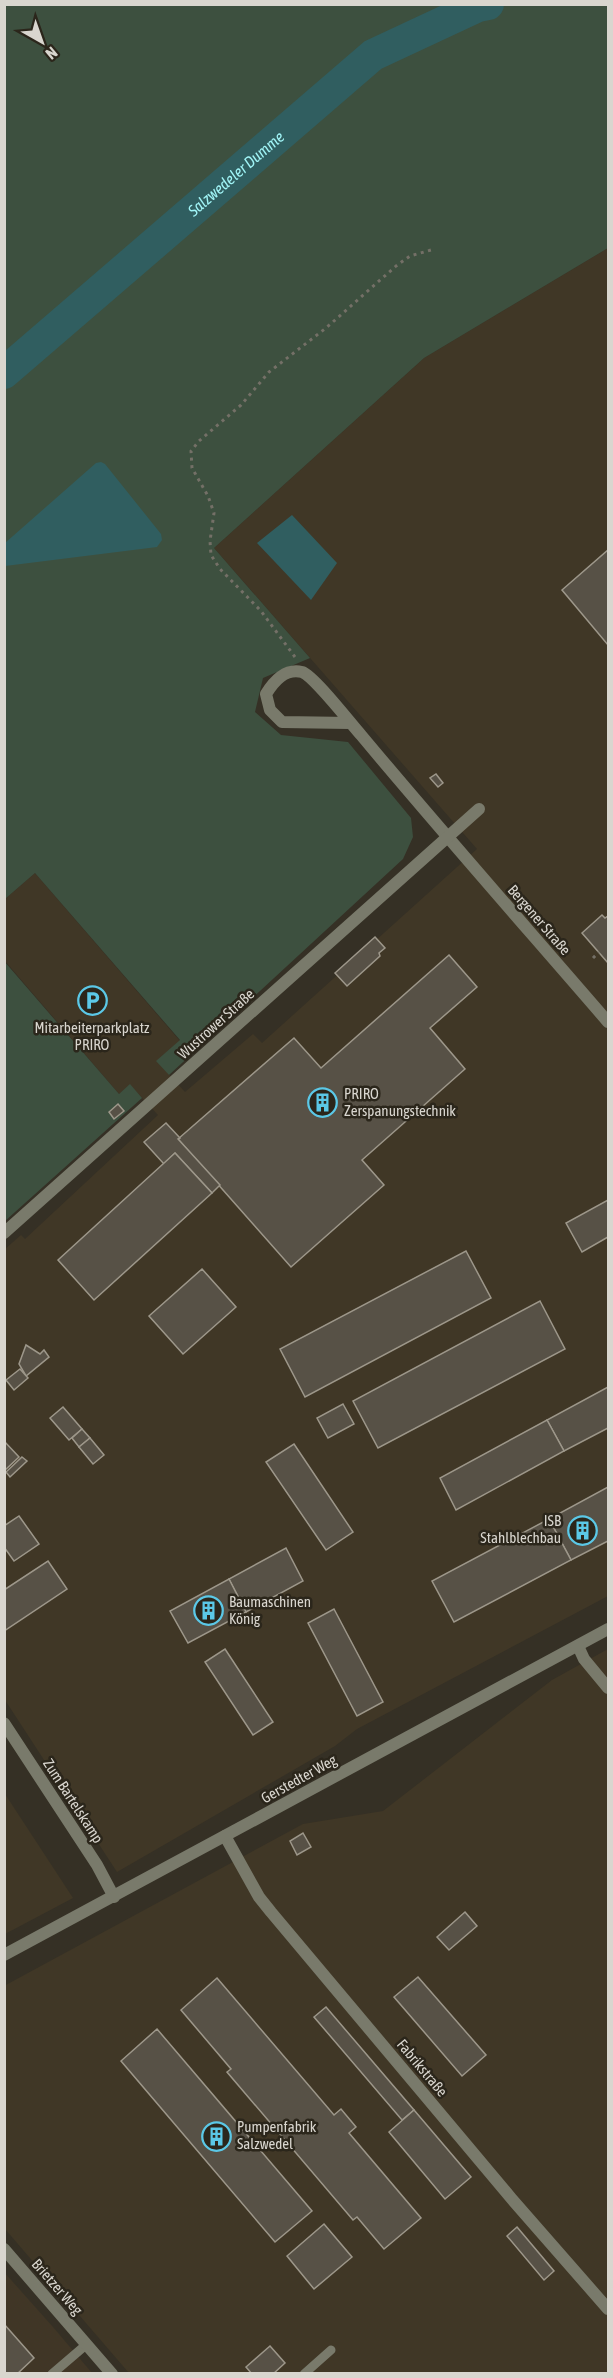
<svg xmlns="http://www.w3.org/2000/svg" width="613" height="2378" font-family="'Asap Condensed',sans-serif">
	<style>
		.commercial { fill: #403626 }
		.built { fill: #403726 }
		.green { fill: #3d503f }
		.water { fill: #305e60 }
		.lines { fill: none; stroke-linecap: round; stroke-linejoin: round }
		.river { stroke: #305e60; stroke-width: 32 }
		.building { fill: #575146; stroke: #9d978a; stroke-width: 1.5 }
		.path { stroke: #747067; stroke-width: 3; stroke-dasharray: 3 4.5; stroke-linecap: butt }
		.service { stroke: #797a6b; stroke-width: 9 }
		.minor { stroke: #797a6b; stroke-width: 12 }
		.tertiary { stroke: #797a6b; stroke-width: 12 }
		.labels { text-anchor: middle; stroke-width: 5; stroke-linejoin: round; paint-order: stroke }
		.street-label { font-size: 15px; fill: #d9d6cf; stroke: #2b261b }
		.poi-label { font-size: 15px; fill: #d9d6cf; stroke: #2b261b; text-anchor: start }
		.water-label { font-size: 16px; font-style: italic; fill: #a0f4f6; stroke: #2b261b }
	</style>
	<rect width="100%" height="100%" fill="#353025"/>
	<path class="commercial" d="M4 2272 53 2327 92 2373H5Z"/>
	<g class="built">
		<path d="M608 248V1596L357 1729 335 1746 117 1872 5 1700 4 1250 21 1235 25 1239 158 1115 130 1085 119 1094 5 961V899L35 873 180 1041 157 1061 185 1092 253 1034 262 1043 477 849 214 548 424 358Z"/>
		<path d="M608 1649V2373H129L5 2229 4 1986 303 1824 383 1811 552 1680Z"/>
		<path d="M5 1794 73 1898 5 1934H4Z"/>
	</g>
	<g class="green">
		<path d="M5 5H608V248L424 358 214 548 310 658 263 678 255 712 281 735 348 742 411 818 413 837 403 859 169 1075 156 1061 180 1040 35 873 5 899Z"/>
		<path d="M4 961 119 1094 130 1084 142 1098 5 1221Z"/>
	</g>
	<g class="water">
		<path d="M101 462 105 464 161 534 162 540 157 547 5 566V543L96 463Z"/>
		<path d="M292 515 337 563 311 600 257 543Z"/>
	</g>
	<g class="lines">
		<path class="river" id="s1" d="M4 373 373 55 478 6 488 4"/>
	</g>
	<g class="building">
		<path d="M608 550V645L562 590Z"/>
		<path d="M436 774 443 783 438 787 430 778Z"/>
		<path d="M602 915 605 918 608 916V963L582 933Z"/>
		<path d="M375 937 385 948 379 953 380 956 347 986 335 973Z"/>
		<path d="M449 955 477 987 430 1028 465 1069 362 1160 384 1185 291 1267 178 1139 294 1038 321 1068Z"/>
		<path d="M118 1104 124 1111 114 1119 109 1112Z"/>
		<path d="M166 1123 180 1138 178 1139 220 1185 212 1193 175 1153 164 1164 144 1142Z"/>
		<path d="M175 1153 212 1193 94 1300 58 1260Z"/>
		<path d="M608 1200V1237L582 1252 566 1223Z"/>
		<path d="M466 1251 491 1298 305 1397 280 1349Z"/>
		<path d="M202 1269 236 1307 183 1354 149 1316Z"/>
		<path d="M540 1301 565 1349 378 1448 353 1401Z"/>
		<path d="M26 1345 40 1354 44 1350 49 1357 26 1376 19 1364Z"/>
		<path d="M20 1369 28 1378 14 1390 6 1380Z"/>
		<path d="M608 1387V1428L564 1451 547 1420Z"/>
		<path d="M343 1404 354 1424 328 1438 317 1418Z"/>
		<path d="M63 1407 82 1429 69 1440 50 1418Z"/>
		<path d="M547 1420 564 1451 456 1510 440 1478Z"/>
		<path d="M82 1429 90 1438 79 1447 72 1438Z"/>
		<path d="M90 1438 104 1455 93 1464 79 1447Z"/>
		<path d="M4 1441 19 1457 4 1471Z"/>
		<path d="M294 1444 353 1532 326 1550 266 1462Z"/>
		<path d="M22 1457 27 1461 10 1477 6 1472Z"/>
		<path d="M608 1487V1541L571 1560 549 1519Z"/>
		<path d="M19 1516 39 1544 14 1561 4 1547V1526Z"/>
		<path d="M549 1519 571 1560 454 1622 432 1581Z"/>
		<path d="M286 1548 303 1581 246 1612 229 1579Z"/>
		<path d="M48 1561 67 1589 4 1631V1590Z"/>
		<path d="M229 1579 246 1612 188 1643 170 1611Z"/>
		<path d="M334 1609 383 1702 357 1716 308 1623Z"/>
		<path d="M225 1649 273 1722 253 1735 205 1662Z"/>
		<path d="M303 1833 311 1847 297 1855 290 1841Z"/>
		<path d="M465 1912 477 1926 449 1950 437 1937Z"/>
		<path d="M418 1977 486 2055 462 2076 394 1997Z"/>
		<path d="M217 1978 334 2115 341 2109 356 2127 349 2133 421 2218 384 2249 357 2217 353 2220 227 2072 231 2069 181 2010Z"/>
		<path d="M326 2007 414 2110 402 2120 314 2017Z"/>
		<path d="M157 2029 312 2211 275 2242 121 2061Z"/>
		<path d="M414 2110 471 2177 445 2199 389 2132Z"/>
		<path d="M324 2224 352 2257 314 2289 287 2256Z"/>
		<path d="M517 2227 554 2271 544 2280 507 2236Z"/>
		<path d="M4 2324 34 2358 17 2374H4Z"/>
		<path d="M270 2346 285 2363 273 2374H252L246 2367Z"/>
	</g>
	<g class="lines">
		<g class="path">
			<path d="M295 657 261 611 220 569 211 555 210 541 214 513 208 496 192 468 191 451 199 441 241 405 269 372 326 328 396 266 410 256 431 250"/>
			<path d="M593 958 599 952"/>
		</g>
		<g class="service">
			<path d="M52 2374 87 2344"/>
			<path d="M304 2374 331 2350"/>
		</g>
		<g class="minor">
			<path d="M350 723 282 722 270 710 266 694C274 681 285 668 302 672 314 676 351 724 361 735 442 832 526 927 608 1022"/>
			<path d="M4 1233 479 809"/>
			<path d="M578 1646 584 1659 608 1688"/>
			<path d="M4 1723 97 1865 114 1897"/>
			<path d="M225 1836 259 1897 271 1912 511 2198 608 2309"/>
			<path d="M4 2249 112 2374"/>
		</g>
		<path class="tertiary" d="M4 1955 608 1629"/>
	</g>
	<defs>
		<symbol id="parking-ring" viewBox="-11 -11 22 22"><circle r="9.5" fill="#2b261b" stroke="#5bc8e7" stroke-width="1.5"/><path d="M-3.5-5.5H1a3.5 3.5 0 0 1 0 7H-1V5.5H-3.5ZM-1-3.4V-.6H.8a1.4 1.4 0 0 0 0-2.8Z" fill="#5bc8e7"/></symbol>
		<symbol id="building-ring" viewBox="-11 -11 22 22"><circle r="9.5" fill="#2b261b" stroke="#5bc8e7" stroke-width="1.5"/><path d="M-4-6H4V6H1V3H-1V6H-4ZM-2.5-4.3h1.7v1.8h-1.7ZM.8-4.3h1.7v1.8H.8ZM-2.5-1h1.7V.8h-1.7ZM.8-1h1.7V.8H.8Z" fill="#5bc8e7"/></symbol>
	</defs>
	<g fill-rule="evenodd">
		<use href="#parking-ring" x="76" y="984" width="33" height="33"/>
		<use href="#building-ring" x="306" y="1086" width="33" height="33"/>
		<use href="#building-ring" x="566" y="1514" width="33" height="33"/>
		<use href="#building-ring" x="192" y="1594" width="33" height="33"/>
		<use href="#building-ring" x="200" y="2120" width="33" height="33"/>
	</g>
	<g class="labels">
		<g class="street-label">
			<text transform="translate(539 920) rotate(49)" y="5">Bergener Straße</text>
			<text transform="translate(216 1024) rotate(-42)" y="5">Wustrower Straße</text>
			<text transform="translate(299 1779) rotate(-29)" y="5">Gerstedter Weg</text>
			<text transform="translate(73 1801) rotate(57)" y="5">Zum Bartelskamp</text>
			<text transform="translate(422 2068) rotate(50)" y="5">Fabrikstraße</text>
			<text transform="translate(57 2287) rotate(49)" y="5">Brietzer Weg</text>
		</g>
		<g class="poi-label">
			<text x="92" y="1033" text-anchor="middle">Mitarbeiterparkplatz<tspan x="92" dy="17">PRIRO</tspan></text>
			<text x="344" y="1099">PRIRO<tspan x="344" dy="17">Zerspanungstechnik</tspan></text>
			<text x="561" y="1526" text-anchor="end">ISB<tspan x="561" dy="17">Stahlblechbau</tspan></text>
			<text x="229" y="1607">Baumaschinen<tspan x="229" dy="17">König</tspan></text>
			<text x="237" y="2132">Pumpenfabrik<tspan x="237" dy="17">Salzwedel</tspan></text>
		</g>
		<g class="water-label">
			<text dy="6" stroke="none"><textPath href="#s1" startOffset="306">Salzwedeler Dumme</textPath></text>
		</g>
	</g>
	<rect width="613" height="2378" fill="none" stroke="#d9d6cf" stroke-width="12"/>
	<g transform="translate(42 42) rotate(140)" stroke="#2b261b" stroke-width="4.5" paint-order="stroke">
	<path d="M0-4.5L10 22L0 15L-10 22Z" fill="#d9d6cf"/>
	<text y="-9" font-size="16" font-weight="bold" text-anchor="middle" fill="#d9d6cf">N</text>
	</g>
</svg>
